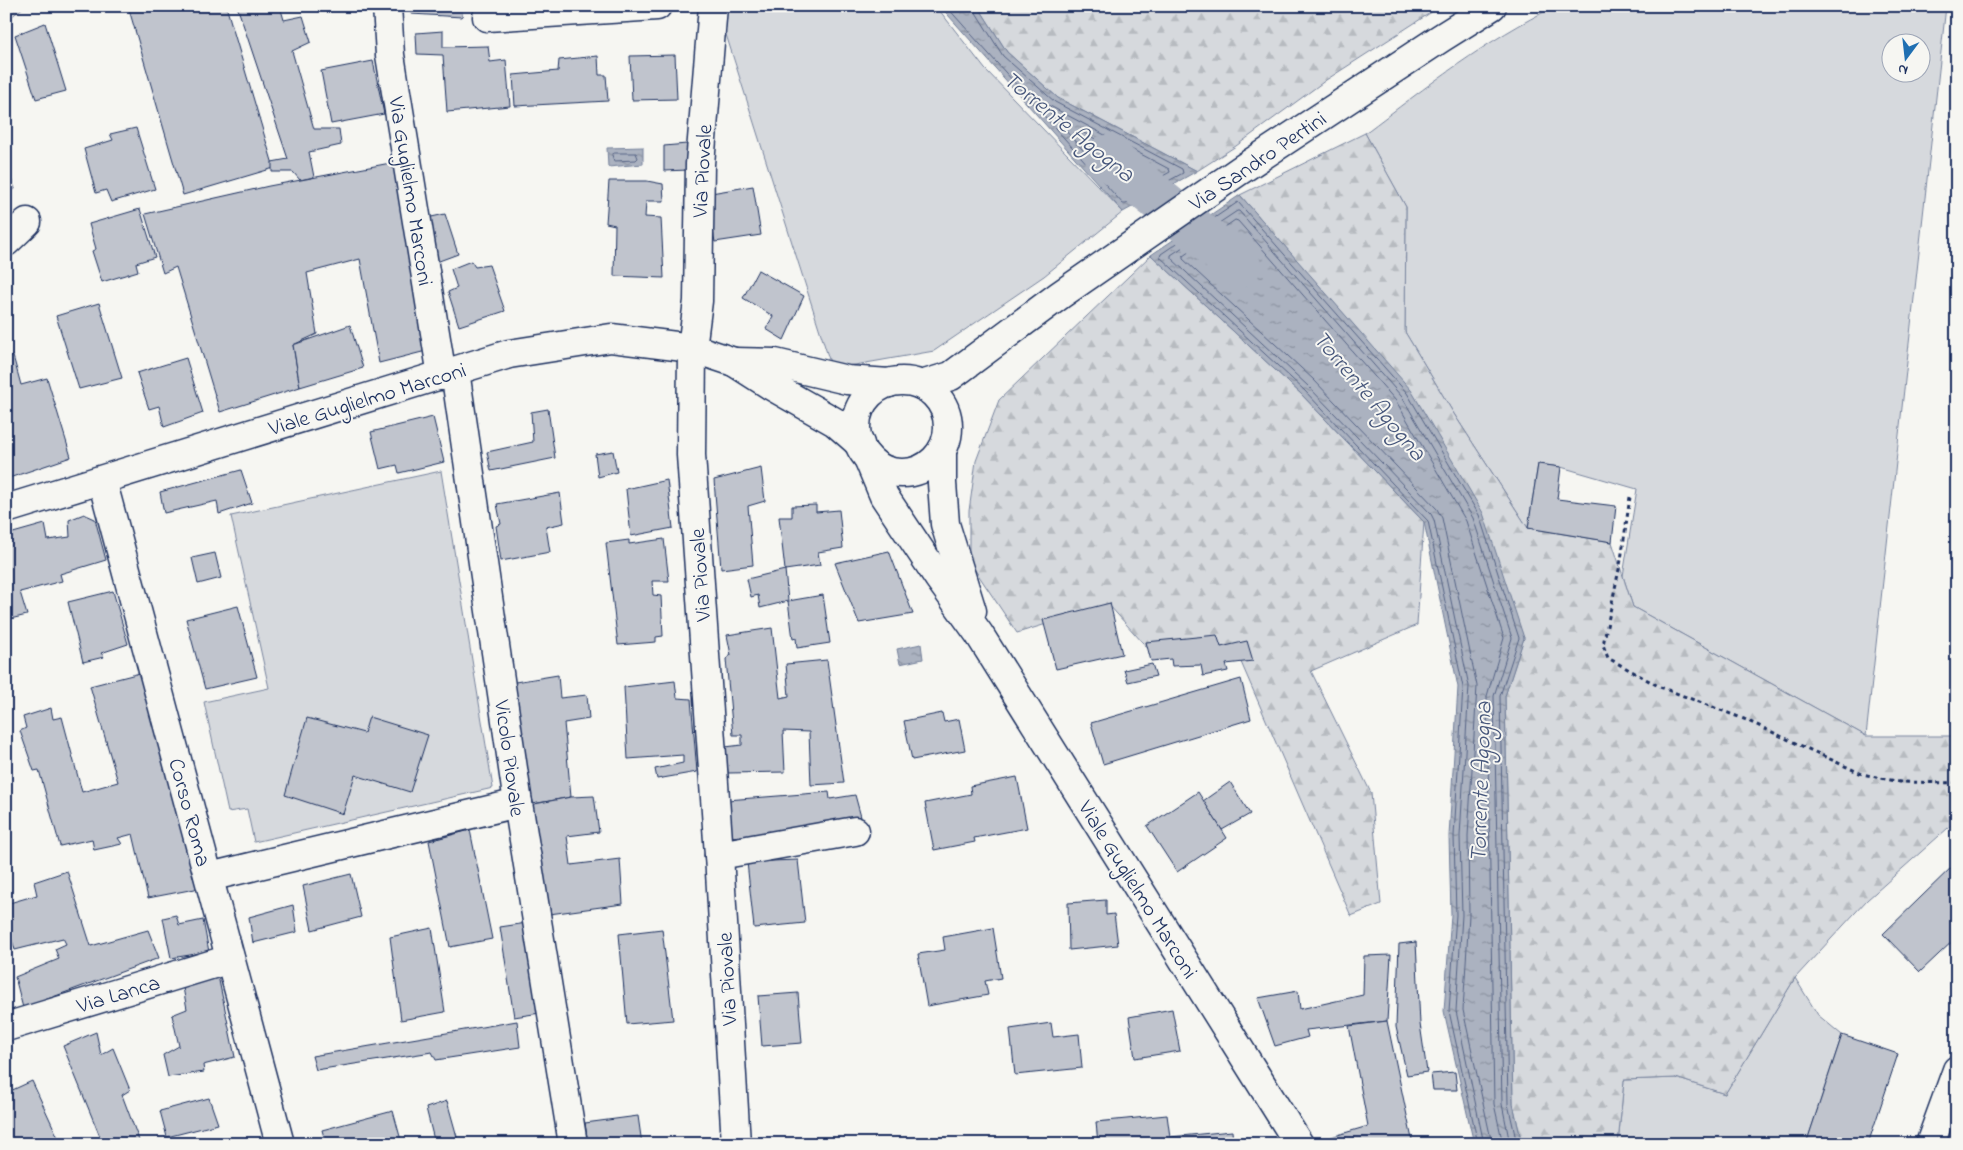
<svg xmlns="http://www.w3.org/2000/svg" width="1963" height="1150" font-family="'Indie Flower',sans-serif">
	<style>
		.green { fill: #d6d9dd; stroke: #78849e; fill-rule: evenodd }
		.forest { fill: url(#forest-firs); stroke: #78849e }
		.water { fill: url(#water-ripples); stroke: #717e99 }
		.lines { fill: none; stroke-linecap: round; stroke-linejoin: round }
		.shore { stroke: #556385; stroke-width: 1 }
		.river { stroke: #abb2c0; stroke-width: 44 }
		.building { fill: #c0c4cd; stroke: #1b2f5e }
		.minor-casing { stroke: #1b2f5e; stroke-width: 31 }
		.major-casing { stroke: #1b2f5e; stroke-width: 31 }
		.path { stroke: #1b2f5e; stroke-width: 3; stroke-dasharray: 4 4; stroke-linecap: butt }
		.minor { stroke: #f6f6f2; stroke-width: 28 }
		.major { stroke: #f6f6f2; stroke-width: 28 }
		.labels { text-anchor: middle; stroke-width: 4; stroke-linejoin: round; paint-order: stroke }
		.street-label { font-size: 22px; fill: #1b2f5e; stroke: #f6f6f2 }
		.water-label { font-size: 24px; font-style: italic; fill: #46567b; stroke: #f6f6f2 }
	</style>
	<defs>
		<pattern id="forest-firs" width="22" height="20" patternUnits="userSpaceOnUse" patternTransform="scale(1.25)"><rect width="22" height="20" fill="#d6d9dd"/><path d="M5 1l3.5 6h-7zM16 11l3.5 6h-7z" fill="#b7bbc0"/></pattern>
		<pattern id="water-ripples" width="26" height="14" patternUnits="userSpaceOnUse" patternTransform="scale(1.25)"><rect width="26" height="14" fill="#abb2c0"/><path d="M2 4q2-2 4 0t4 0M15 11q2-2 4 0t4 0" fill="none" stroke="#8a919f"/></pattern>
	</defs>
	<rect width="100%" height="100%" fill="#f6f6f2"/>
	<filter id="ink" filterUnits="userSpaceOnUse"><feTurbulence type="fractalNoise" baseFrequency=".02" numOctaves="2"/><feDisplacementMap in="SourceGraphic" scale="10" xChannelSelector="R" yChannelSelector="G"/><feConvolveMatrix kernelMatrix="1 2 1 2 8 2 1 2 1" color-interpolation-filters="sRGB"/></filter>
	<g filter="url(#ink)">
		<g class="green">
			<path d="M717 6H936L985 69 1123 212 1044 276 934 351 832 369Z"/>
			<path d="M1556 6H1946L1866 736 1633 607 1623 576 1637 489 1561 467 1538 464 1528 528 1454 414 1405 332 1406 207 1365 133C1426 87 1487 39 1556 6ZM1890 42H1920V72H1890Z"/>
			<path d="M441 471 493 788 254 842 247 809 228 812 204 702 269 688 231 516Z"/>
			<path d="M1795 978 1818 1015 1842 1035 1806 1144H1618L1624 1080 1676 1078 1725 1094Z"/>
		</g>
		<g class="forest">
			<path d="M6 6H25L6 21Z"/>
			<path d="M978 6H1441L1326 80 1236 146 1197 171 1058 98 1007 52Z"/>
			<path d="M1365 133 1406 207 1405 332 1454 414 1528 528 1612 542 1633 607 1866 736H1957V820L1867 900 1795 978 1725 1094 1676 1078 1624 1080 1618 1144H1522L1513 1104 1505 696 1524 638 1385 362 1240 195Z"/>
			<path d="M1151 255 1301 394 1424 522 1417 625 1311 671 1371 793 1381 904 1351 916 1234 646 1151 652 1109 605 1017 633 969 561V511L976 461 999 400Z"/>
		</g>
		<g class="water">
			<path d="M940 6H978L1007 52 1058 98 1197 171 1123 212Z"/>
			<path d="M643 147V164L608 167 607 148Z"/>
			<path d="M1240 195 1411 390 1483 513 1524 638 1505 696 1513 1104 1522 1144H1474L1444 1011 1451 915 1449 836 1458 687 1424 522 1301 394 1151 255Z"/>
			<path d="M921 644 923 659 900 664 897 649Z"/>
		</g>
		<g class="lines">
			<g class="shore">
				<path d="M946 6 1123 204H1126L1183 173 1182 169 1055 102 1003 56 975 11 974 6"/>
				<path d="M1047 106H1050L1169 169 1170 172 1125 197 1047 110Z"/>
				<path d="M1081 133H1084L1153 169 1154 173 1127 187 1081 137Z"/>
				<path d="M615 153H636L638 158 636 160 614 161 612 155Z"/>
				<path d="M1478 1144 1449 1011 1456 915 1454 836 1463 687 1428 521 1304 390 1160 257 1161 254 1238 202 1407 393 1479 515 1519 638 1500 696 1508 1104 1517 1144"/>
				<path d="M1484 1144 1456 1011 1462 915 1460 836 1469 686 1434 520 1431 514 1308 386 1171 258V255L1237 211H1239L1402 397 1473 518 1512 638 1494 696 1502 1104 1510 1144"/>
				<path d="M1492 1144 1463 1010 1469 915 1468 836 1477 686 1442 518 1437 509 1314 380 1183 259V256L1235 220 1238 221 1396 401 1466 521 1504 638 1487 696 1494 1104 1503 1144"/>
			</g>
			<path class="river" d="M1107 157 1239 266"/>
		</g>
		<g class="building">
			<path d="M128 6H226L274 168 183 195Z"/>
			<path d="M237 6H280L284 20 303 16 311 42 292 51 314 129H339L341 145 309 152 314 177 300 180 293 172H272V162L288 159Z"/>
			<path d="M322 6H339L324 10Z"/>
			<path d="M412 6H463L462 17 411 14Z"/>
			<path d="M45 23 66 91 36 99 15 35Z"/>
			<path d="M443 31V47L488 46 490 62 506 60 510 106 447 112 443 55 417 54 416 33Z"/>
			<path d="M675 55 677 99 632 100 630 56Z"/>
			<path d="M598 56 599 75H606L608 101 515 106 513 75 558 71 559 60Z"/>
			<path d="M373 61 384 114 331 124 321 71Z"/>
			<path d="M136 128 155 189 111 202 106 190 96 193 84 149 113 140 110 134Z"/>
			<path d="M687 144 688 170 664 171V146Z"/>
			<path d="M401 161 434 349 379 363 360 259 307 273 317 334 293 345 300 387 220 412 176 267 163 273 145 214 269 186Z"/>
			<path d="M6 165 15 189 6 193Z"/>
			<path d="M609 181H647L663 184 664 201H646L645 217 661 218 664 278 614 276 615 225 606 223Z"/>
			<path d="M753 186 761 235 715 242 708 201 711 193Z"/>
			<path d="M140 209 155 257 136 263 138 271 102 282 92 251 96 249 89 224Z"/>
			<path d="M445 214 458 254 431 264 427 218Z"/>
			<path d="M471 261 475 267 489 265 505 311 459 326 448 292 457 288 451 269Z"/>
			<path d="M758 270 804 296 784 340 766 329 773 316 743 298Z"/>
			<path d="M99 303 122 378 79 389 56 316Z"/>
			<path d="M350 325 363 368 300 387 293 345Z"/>
			<path d="M13 356 21 385 47 378 71 457 6 479V358Z"/>
			<path d="M186 358 203 413 164 427 159 406 149 409 137 373Z"/>
			<path d="M548 409 555 458 491 471 487 452 533 442 531 412Z"/>
			<path d="M433 417 444 462 399 473 397 465 380 469 371 432Z"/>
			<path d="M613 451 617 472 598 477 595 454Z"/>
			<path d="M1538 464 1561 467 1557 499 1616 506 1612 542 1528 528Z"/>
			<path d="M761 468 765 501 748 506 753 565 721 569 714 480Z"/>
			<path d="M241 470 252 503 219 514 217 501 164 513 160 492Z"/>
			<path d="M667 480 673 528 631 536 626 489Z"/>
			<path d="M560 493 564 523 546 527 550 552 501 561 496 526 501 524 497 504Z"/>
			<path d="M816 505V512L839 510 843 548 818 552 820 565 785 570 779 517H792V506Z"/>
			<path d="M84 514 95 519 106 560 60 574 62 581 20 592 27 615 6 620V535L45 524 48 540 70 537 69 520Z"/>
			<path d="M664 539 669 581H652L653 595 661 596 663 636 656 637V642L618 645 606 543 629 540V544Z"/>
			<path d="M889 551 913 614 859 623 835 563Z"/>
			<path d="M215 553 221 578 198 584 192 558Z"/>
			<path d="M785 570 788 601 760 608 758 595 751 597 747 579Z"/>
			<path d="M113 591 128 644 101 653 104 657 83 662 68 602Z"/>
			<path d="M823 595 830 643 797 648 796 638 793 639 788 601Z"/>
			<path d="M1110 603 1122 654 1056 669 1043 620Z"/>
			<path d="M238 606 257 677 205 689 186 619Z"/>
			<path d="M772 628 780 698 789 696 786 664 827 660 844 783 811 785 809 732 783 731 785 772 728 773 725 747 742 745V735H733L726 659 731 655 727 635Z"/>
			<path d="M1217 635 1221 647 1247 641 1253 661 1226 664 1228 671 1203 676 1201 665 1172 666 1171 659 1151 661 1146 642Z"/>
			<path d="M1152 664 1156 676 1128 682 1124 670Z"/>
			<path d="M140 673 200 888 148 898 133 834 118 838 122 844 94 850 92 839 60 846 39 770 34 771 20 731 26 728 23 717 51 708 53 719 62 717 82 792 118 782 90 686Z"/>
			<path d="M558 675 560 698 587 695 589 719 564 723 571 797 527 805 509 683Z"/>
			<path d="M1241 679 1251 719 1103 764 1091 723Z"/>
			<path d="M675 681 677 698 691 699 697 772 657 779 655 769 683 763V755L628 759 624 687Z"/>
			<path d="M942 713 944 722 959 719 965 750 912 760 904 721Z"/>
			<path d="M369 717 428 735 410 792 355 775 343 814 285 795 307 718 364 733Z"/>
			<path d="M1017 777 1027 828 974 838 975 842 934 850 925 803 971 794 970 786Z"/>
			<path d="M1230 782 1250 814 1222 830 1203 801Z"/>
			<path d="M829 792 830 799 855 795 861 817 799 833 729 837 727 800Z"/>
			<path d="M1198 792 1227 838 1177 872 1147 826Z"/>
			<path d="M594 796 599 832 567 836 571 865 620 859 623 904 542 915 529 805 571 797Z"/>
			<path d="M470 830 492 939 450 947 429 841Z"/>
			<path d="M798 860 805 923 754 928 747 862Z"/>
			<path d="M1957 862V937L1920 972 1883 934Z"/>
			<path d="M67 871 91 946 148 930 159 958 23 1008 15 977 59 959 55 949 66 944 63 938 15 950 6 920V904L37 895 34 882Z"/>
			<path d="M351 874 361 917 312 930 303 886Z"/>
			<path d="M1106 900V915L1114 914 1118 945 1069 950 1068 903Z"/>
			<path d="M293 905 297 932 253 943 249 917Z"/>
			<path d="M176 915 179 925 203 920 209 952 171 958 163 918Z"/>
			<path d="M527 923 540 1013 514 1017 500 927Z"/>
			<path d="M432 928 445 1012 401 1020 390 937Z"/>
			<path d="M993 928 1001 978 985 981 988 995 927 1006 918 954 945 950 943 937Z"/>
			<path d="M662 929 673 1020 627 1024 619 934Z"/>
			<path d="M1416 942 1420 1024 1427 1072 1407 1075 1396 1027 1399 944Z"/>
			<path d="M1391 955 1387 1021 1306 1030 1308 1037 1275 1046 1258 998 1298 991 1300 1009 1363 995 1364 956Z"/>
			<path d="M217 971 235 1057 203 1065 204 1072 168 1077 163 1055 179 1046 172 1015 187 1009 182 982Z"/>
			<path d="M798 993 802 1043 762 1046 758 996Z"/>
			<path d="M1172 1009 1180 1051 1135 1058 1129 1017Z"/>
			<path d="M517 1021 520 1047 436 1060 432 1052 316 1070 312 1056Z"/>
			<path d="M1387 1021 1413 1144H1335L1331 1137 1368 1126 1349 1026Z"/>
			<path d="M1051 1023 1053 1037 1079 1034 1082 1068 1015 1075 1010 1029Z"/>
			<path d="M96 1032 101 1055 113 1048 130 1090 122 1095 140 1143 138 1144H103L63 1046Z"/>
			<path d="M1842 1035 1898 1054 1868 1144H1806Z"/>
			<path d="M1455 1072 1457 1090H1433L1431 1074Z"/>
			<path d="M32 1081 61 1144H11L6 1133V1093Z"/>
			<path d="M209 1098 218 1124 167 1137 160 1111Z"/>
			<path d="M447 1101 459 1144H435L426 1108Z"/>
			<path d="M393 1111 402 1144H326L322 1130Z"/>
			<path d="M1167 1115 1170 1137 1232 1131 1233 1144H1098L1096 1122Z"/>
			<path d="M638 1116 642 1144H588L585 1123Z"/>
		</g>
		<g class="lines">
			<defs>
				<g id="minor">
					<path d="M387 6 390 55 442 376"/>
					<path d="M713 6 700 164 698 301 692 348 691 455 719 855 736 1144"/>
					<path d="M487 17 657 6"/>
					<path d="M6 242 27 222"/>
					<path d="M455 371 518 803 573 1144"/>
					<path d="M102 480 280 1144"/>
					<path d="M719 855 855 831"/>
					<path d="M209 877 518 803"/>
					<path d="M6 1027 230 959"/>
					<path d="M1930 1144 1957 1070"/>
				</g>
				<g id="major">
					<path d="M734 362 775 363 847 380 889 383"/>
					<circle cx="902" cy="427" r="46"/>
					<path d="M921 385 951 376 1060 295 1239 171 1441 38 1492 6"/>
					<path d="M942 450V483L945 524 972 611"/>
					<path d="M868 458 884 496 938 577 979 634 1299 1144"/>
					<path d="M6 509 509 354 611 338 692 348 734 362 770 385 835 422 860 444"/>
				</g>
			</defs>
			<use href="#minor" class="minor-casing"/>
			<use href="#major" class="major-casing"/>
			<path class="path" d="M1630 497 1621 560 1603 645 1608 658 1660 687 1744 719 1862 774 1900 782 1957 783"/>
			<use href="#minor" class="minor"/>
			<use href="#major" class="major"/>
		</g>
	</g>
	<g class="labels">
		<g class="street-label">
			<text transform="translate(1257 160) rotate(-34)" y="8">Via Sandro Pertini</text>
			<text transform="translate(701 171) rotate(-87)" y="8">Via Piovale</text>
			<text transform="translate(412 191) rotate(81)" y="8">Via Guglielmo Marconi</text>
			<text transform="translate(367 398) rotate(-17)" y="8">Viale Guglielmo Marconi</text>
			<text transform="translate(699 575) rotate(-94)" y="8">Via Piovale</text>
			<text transform="translate(511 758) rotate(82)" y="8">Vicolo Piovale</text>
			<text transform="translate(191 812) rotate(75)" y="8">Corso Roma</text>
			<text transform="translate(1139 889) rotate(58)" y="8">Viale Guglielmo Marconi</text>
			<text transform="translate(726 979) rotate(-93)" y="8">Via Piovale</text>
			<text transform="translate(118 993) rotate(-17)" y="8">Via Lanca</text>
		</g>
		<g class="water-label">
			<text transform="translate(1069 126) rotate(39)" y="8">Torrente Agogna</text>
			<text transform="translate(1370 395) rotate(50)" y="8">Torrente Agogna</text>
			<text transform="translate(1480 782) rotate(-88)" y="8">Torrente Agogna</text>
		</g>
	</g>
	<rect width="1963" height="1150" fill="none" stroke="#f6f6f2" stroke-width="25"/>
	<rect x="12" y="12" width="1938" height="1125" fill="none" stroke="#1b2f5e" stroke-width="2" filter="url(#ink)"/>
	<g transform="translate(1906 58) rotate(195)"><circle r="24" fill="#f6f6f2" stroke="#9ea6b7"/>
	<path d="M0-4L9 19L0 12L-9 19Z" fill="#1f6fb2"/>
	<text y="-8" font-size="14" font-weight="bold" text-anchor="middle" fill="#1b2f5e">N</text>
	</g>
</svg>
